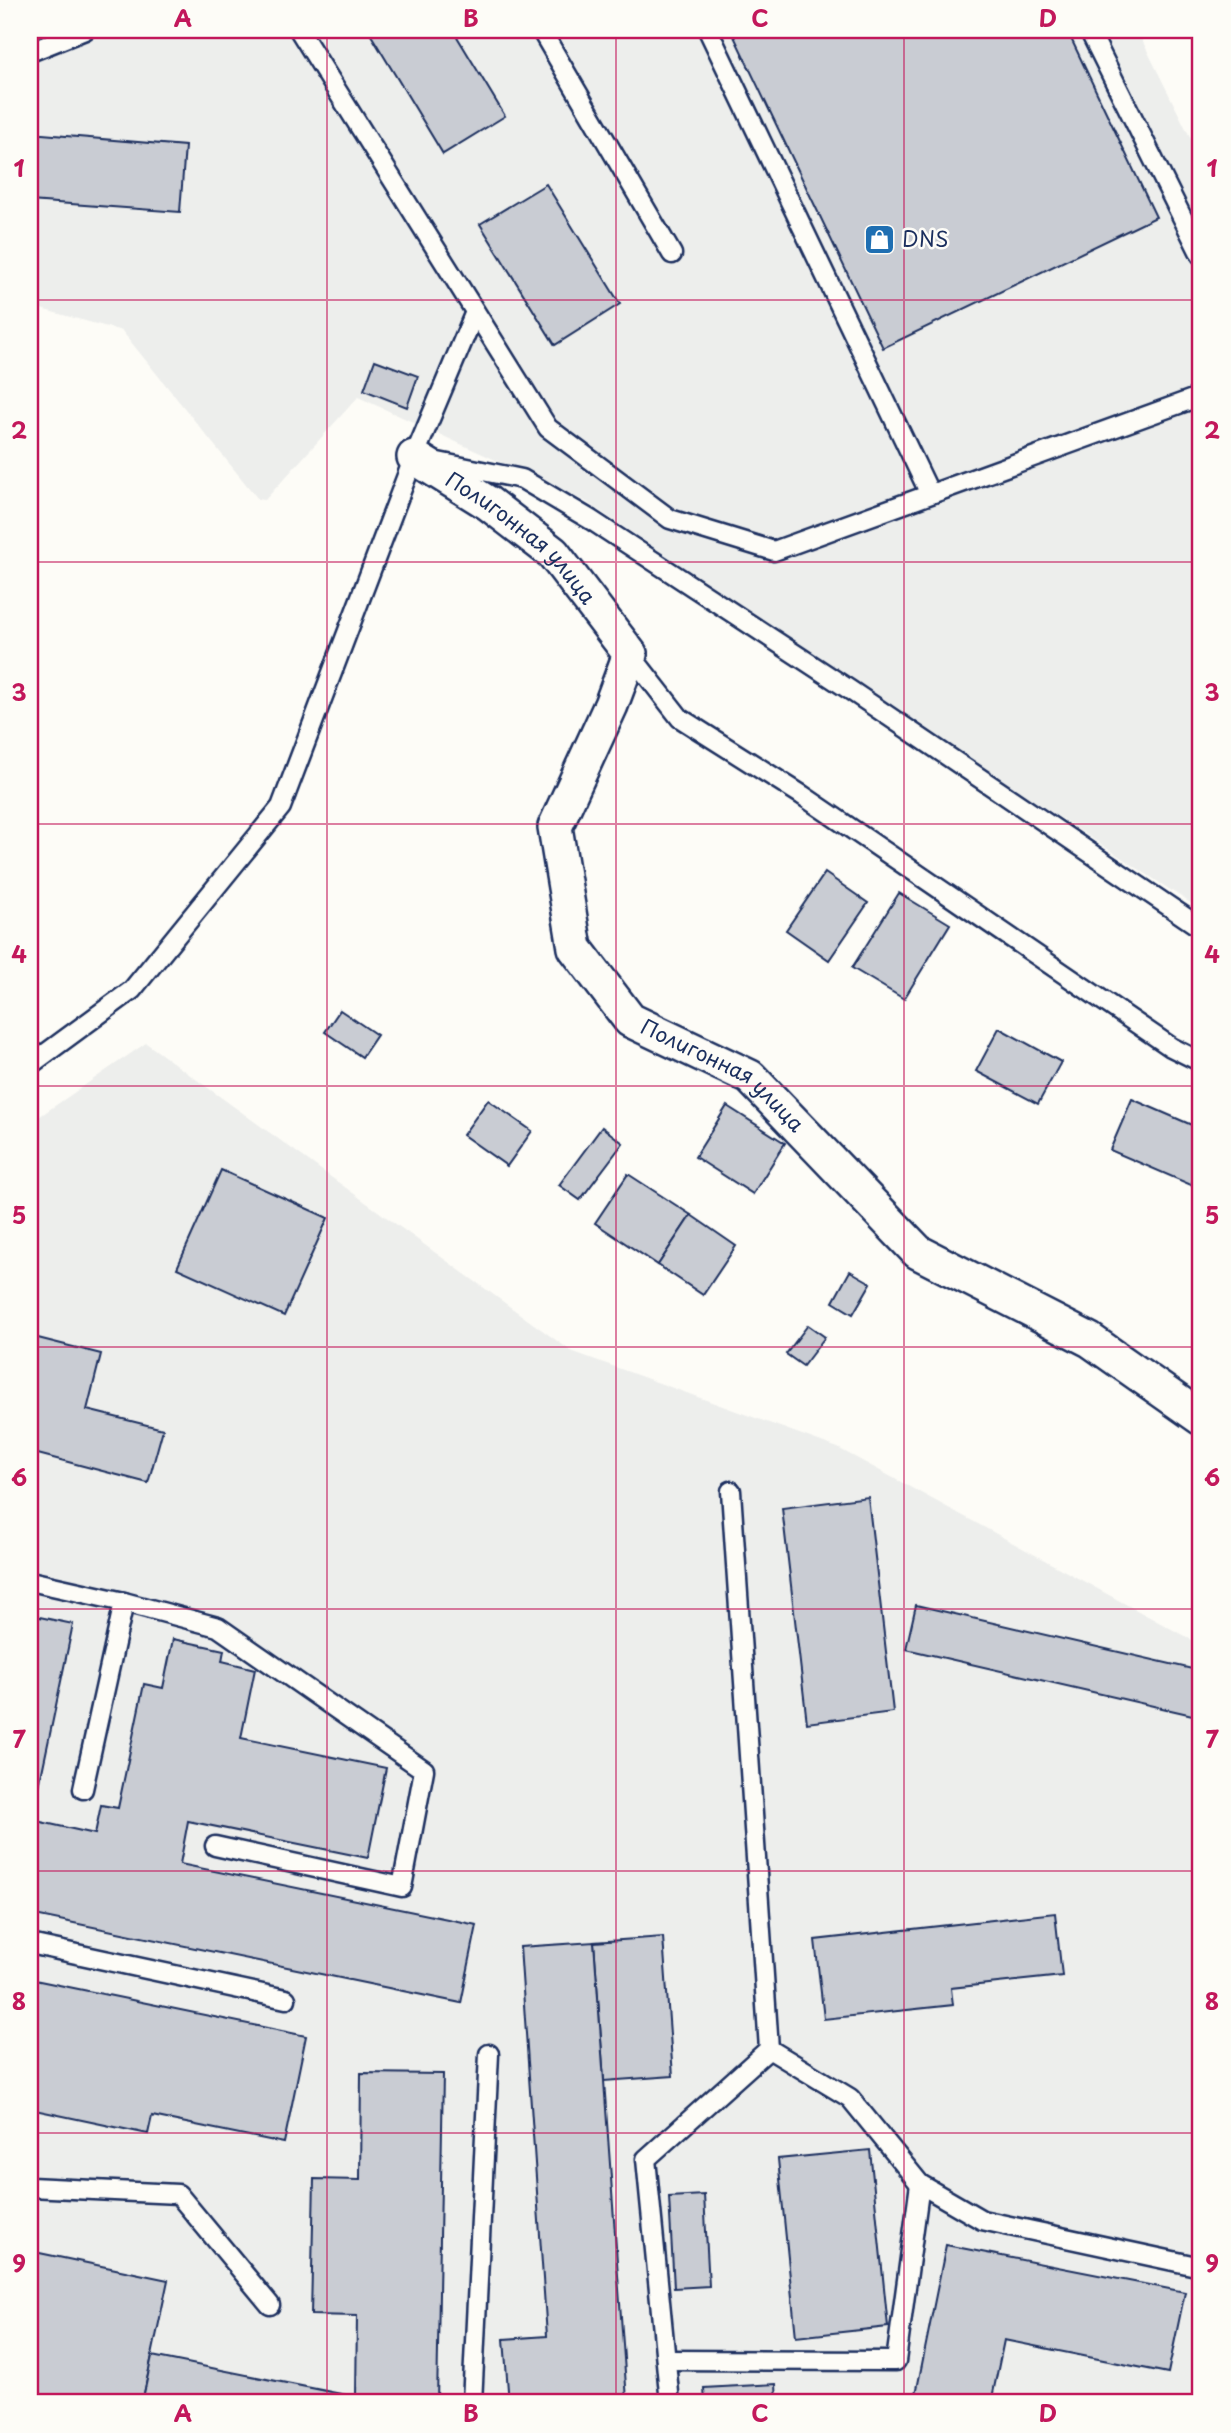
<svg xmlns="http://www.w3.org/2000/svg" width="1231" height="2433" font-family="'Playpen Sans',sans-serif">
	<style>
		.built { fill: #edeeec }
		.building { fill: #c9ccd3; stroke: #1b2f5e; stroke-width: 2 }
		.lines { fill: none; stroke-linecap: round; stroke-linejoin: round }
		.service-casing { stroke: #1b2f5e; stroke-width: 23 }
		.minor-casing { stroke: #1b2f5e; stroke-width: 38 }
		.service { stroke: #fdfcf7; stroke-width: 18 }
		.minor { stroke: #fdfcf7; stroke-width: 33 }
		.grid { fill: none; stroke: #c2185b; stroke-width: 2; stroke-opacity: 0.55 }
		.labels { text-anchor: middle; stroke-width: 5; stroke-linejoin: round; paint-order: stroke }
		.poi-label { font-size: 21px; fill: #1b2f5e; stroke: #fdfcf7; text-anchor: start }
		.street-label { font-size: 21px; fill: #1b2f5e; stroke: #fdfcf7 }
		.neatline { fill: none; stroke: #c2185b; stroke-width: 2.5 }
		.grid-label { font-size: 23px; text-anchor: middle; font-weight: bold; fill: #c2185b }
	</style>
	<rect width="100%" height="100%" fill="#fdfcf7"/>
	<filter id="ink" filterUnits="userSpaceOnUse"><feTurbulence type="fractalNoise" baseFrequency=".0143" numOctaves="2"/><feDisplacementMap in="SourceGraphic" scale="14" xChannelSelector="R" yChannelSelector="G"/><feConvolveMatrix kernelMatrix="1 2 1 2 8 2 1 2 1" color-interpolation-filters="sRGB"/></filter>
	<g filter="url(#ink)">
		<g class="built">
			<path d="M30 30H1137L1201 159V910L861 687 585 501 358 397 265 500 258 499 122 331 30 306Z"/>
			<path d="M146 1043 571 1351 838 1448 1201 1645V2403H30V1123Z"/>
		</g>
		<g class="building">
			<path d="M368 30H453L505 116 443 154Z"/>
			<path d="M731 30H1067L1156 217 883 348Z"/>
			<path d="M30 133 185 146 180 212 30 201Z"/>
			<path d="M546 184 620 304 555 345 480 224Z"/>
			<path d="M375 360 418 376 407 407 364 390Z"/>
			<path d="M825 873 868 903 829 960 786 930Z"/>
			<path d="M899 893 950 924 904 999 852 968Z"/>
			<path d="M340 1010 377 1035 362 1057 325 1032Z"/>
			<path d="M999 1028 1061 1062 1038 1104 976 1071Z"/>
			<path d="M1132 1099 1201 1129V1160L1191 1185 1110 1150Z"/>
			<path d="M488 1100 532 1131 507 1166 463 1135Z"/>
			<path d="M727 1106 785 1143 753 1194 695 1157Z"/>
			<path d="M602 1127 623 1143 580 1200 559 1185Z"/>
			<path d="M221 1170 328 1218 284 1316 177 1268Z"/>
			<path d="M628 1174 691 1215 658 1265 595 1223Z"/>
			<path d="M691 1215 736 1246 703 1295 658 1265Z"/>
			<path d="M850 1271 871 1283 853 1314 833 1302Z"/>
			<path d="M808 1325 825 1337 803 1366 786 1354Z"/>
			<path d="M30 1336 101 1354 87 1410 163 1429 148 1483 30 1452Z"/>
			<path d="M868 1497 893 1712 807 1723 782 1508Z"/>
			<path d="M916 1605 1201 1671V1717L906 1649Z"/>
			<path d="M30 1615 73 1624 32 1820 95 1834 101 1805 118 1808 144 1684 163 1688 173 1639 224 1650 222 1661 255 1669 241 1738 386 1768 368 1858 188 1821 180 1864 477 1925 461 2003 30 1914Z"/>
			<path d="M1055 1913 1062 1976 951 1988 953 2005 824 2019 815 1940Z"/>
			<path d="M663 1937 673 2076 604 2081 594 1942Z"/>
			<path d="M594 1942 627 2400 647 2398 648 2403H509L504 2339 547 2336 520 1947Z"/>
			<path d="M30 1979 306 2036 284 2143 152 2116 148 2134 30 2109Z"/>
			<path d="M361 2073 443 2074 437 2403H385L356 2397 357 2316 311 2315 314 2179 360 2180Z"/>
			<path d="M870 2150 888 2327 796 2337 778 2159Z"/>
			<path d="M704 2195 709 2286 674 2288 669 2197Z"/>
			<path d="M946 2245 1185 2292 1168 2373 1004 2340 991 2403H934L915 2399Z"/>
			<path d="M30 2251 168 2280 142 2403H30Z"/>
			<path d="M152 2356 356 2397 385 2403H142Z"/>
			<path d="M776 2384 777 2403H705L704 2388Z"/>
		</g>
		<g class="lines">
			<defs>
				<g id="service">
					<path d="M299 30 548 428 670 519 774 551 1201 396"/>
					<path d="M541 30 672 254"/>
					<path d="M708 30 930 494"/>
					<path d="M1089 30 1201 255"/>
					<path d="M30 52 85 30"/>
					<path d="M438 462 522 479 591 520 850 690 1201 928"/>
					<path d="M630 654 680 718 802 795 1171 1047 1201 1062"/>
					<path d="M30 1065 132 990 281 807 414 457 475 312"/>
					<path d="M30 1581 124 1602 83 1789"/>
					<path d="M124 1602 218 1627 424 1770 402 1887 215 1846"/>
					<path d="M30 1944 286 1999"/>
					<path d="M769 2049 850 2098 920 2184 982 2220 1201 2267"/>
					<path d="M30 2187 178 2194 270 2305"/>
					<path d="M666 2360 896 2361 920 2184"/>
					<path d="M472 2403 489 2054"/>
					<path d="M670 2403 646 2159 769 2049 731 1491"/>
				</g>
				<g id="minor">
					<path id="s1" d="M414 457 488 503 553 553 630 654 611 705 555 827 575 948 630 1020 750 1077 918 1252 1090 1340 1201 1418"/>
				</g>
			</defs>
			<use href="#service" class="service-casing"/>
			<use href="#minor" class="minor-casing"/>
			<use href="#service" class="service"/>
			<use href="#minor" class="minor"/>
		</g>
	</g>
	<path class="grid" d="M327 30V2403M616 30V2403M904 30V2403M30 300H1201M30 562H1201M30 824H1201M30 1086H1201M30 1347H1201M30 1609H1201M30 1871H1201M30 2133H1201"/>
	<defs>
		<symbol id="shop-square" viewBox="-11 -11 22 22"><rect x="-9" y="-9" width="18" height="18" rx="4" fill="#1f6fb2" stroke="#fdfcf7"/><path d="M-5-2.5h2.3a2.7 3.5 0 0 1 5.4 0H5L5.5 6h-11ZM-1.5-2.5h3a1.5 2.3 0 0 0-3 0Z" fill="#fff"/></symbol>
	</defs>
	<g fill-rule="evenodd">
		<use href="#shop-square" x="862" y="222" width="35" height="35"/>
	</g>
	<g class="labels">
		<g class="poi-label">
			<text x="902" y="247">DNS</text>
		</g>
		<g class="street-label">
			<text dy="7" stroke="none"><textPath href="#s1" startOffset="135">Полигонная улица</textPath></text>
			<text dy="7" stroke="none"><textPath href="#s1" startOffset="807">Полигонная улица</textPath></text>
		</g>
	</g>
	<rect width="1231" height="2433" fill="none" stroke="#fdfcf7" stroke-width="77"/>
	<rect x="38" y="38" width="1154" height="2356" class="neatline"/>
	<g class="grid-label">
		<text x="183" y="27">A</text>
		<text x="471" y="27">B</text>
		<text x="760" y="27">C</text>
		<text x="1048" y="27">D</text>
		<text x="19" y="177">1</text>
		<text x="1212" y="177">1</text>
		<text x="19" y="439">2</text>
		<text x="1212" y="439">2</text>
		<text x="19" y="701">3</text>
		<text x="1212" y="701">3</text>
		<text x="19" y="963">4</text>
		<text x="1212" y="963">4</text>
		<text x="19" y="1224">5</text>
		<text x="1212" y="1224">5</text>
		<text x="19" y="1486">6</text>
		<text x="1212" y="1486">6</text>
		<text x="19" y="1748">7</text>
		<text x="1212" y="1748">7</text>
		<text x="19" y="2010">8</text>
		<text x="1212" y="2010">8</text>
		<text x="19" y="2272">9</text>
		<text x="1212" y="2272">9</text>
		<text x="183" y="2422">A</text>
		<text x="471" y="2422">B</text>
		<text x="760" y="2422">C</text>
		<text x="1048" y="2422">D</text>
	</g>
</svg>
